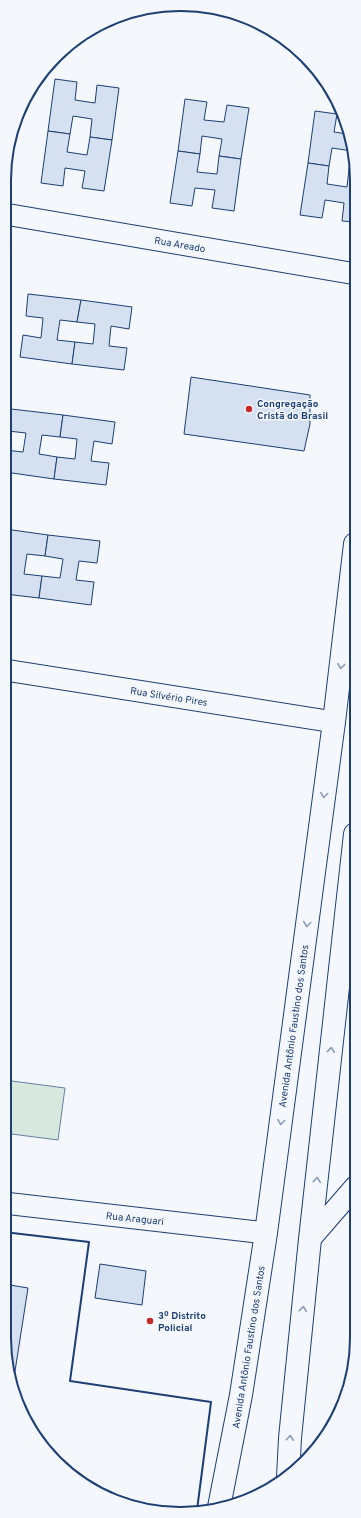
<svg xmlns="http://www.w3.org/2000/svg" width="361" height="1518" font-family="Overpass,sans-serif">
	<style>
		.green { fill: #d7e8df; stroke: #687fa3 }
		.building { fill: #d5e0f0; stroke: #1d3f73 }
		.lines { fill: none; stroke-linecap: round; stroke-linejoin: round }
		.street-casing { stroke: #1d3f73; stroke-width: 23 }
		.secondary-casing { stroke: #1d3f73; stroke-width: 24 }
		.street { stroke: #f4f7fb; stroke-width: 21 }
		.secondary { stroke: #f4f7fb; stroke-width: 22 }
		.wall { stroke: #1d3f73; stroke-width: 2 }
		.oneway { stroke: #889bb7 }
		.poi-dot { fill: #c62828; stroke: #f4f7fb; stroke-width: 1.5 }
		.labels { text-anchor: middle; stroke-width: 3; stroke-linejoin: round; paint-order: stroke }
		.street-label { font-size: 10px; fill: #1d3f73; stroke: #f4f7fb }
		.poi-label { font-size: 10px; font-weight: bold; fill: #1d3f73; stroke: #f4f7fb; text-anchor: start }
		.rim { fill: none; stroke: #1d3f73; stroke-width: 2 }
	</style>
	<rect width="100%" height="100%" fill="#f4f7fb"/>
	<path class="green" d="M4 1080 65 1088 58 1140 4 1133Z"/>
	<g class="building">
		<path d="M279 37 286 42 278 41Z"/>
		<path d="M55 79 77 82 75 100 95 103 97 85 119 88 112 140 90 137 92 119 73 116 70 134 48 131Z"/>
		<path d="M185 99 207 102 204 120 224 122 227 105 249 108 241 159 219 156 222 139 202 136 200 154 178 151Z"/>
		<path d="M315 111 337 114 334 132 348 134 356 158V170L349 169 352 151 332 148 329 166 308 163Z"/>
		<path d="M48 131 70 134 67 152 87 155 90 137 112 140 104 191 82 188 85 171 65 168 63 186 41 183Z"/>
		<path d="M178 151 200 154 197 172 217 174 219 156 241 159 234 211 212 208 215 190 195 188 192 206 170 203Z"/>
		<path d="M308 163 329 166 327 184 347 187 349 169 356 170V222L342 221 344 203 325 200 322 218 300 215Z"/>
		<path d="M28 294 81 300 77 322 60 320 57 340 75 342 72 364 20 357 23 335 41 338 43 318 26 316Z"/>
		<path d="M81 300 132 307 129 329 111 326 109 346 127 348 124 370 72 364 75 342 93 344 95 324 77 322Z"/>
		<path d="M191 377 310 395V424L304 451 184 434Z"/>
		<path d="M11 409 63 415 60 437 42 435 39 454 57 457 54 479 5 472V450L23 452 26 433 8 431Z"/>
		<path d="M63 415 115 422 112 444 94 441 91 461 109 463 106 485 54 479 57 457 75 459 77 439 60 437Z"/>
		<path d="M5 529 48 535 45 556 27 554 24 574 42 576 39 598 5 594V571L8 572 11 552 5 551Z"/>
		<path d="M48 535 100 541 97 563 79 561 76 580 94 582 91 605 39 598 42 576 60 578 63 559 45 556Z"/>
		<path d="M100 1264 146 1271 142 1305 95 1298Z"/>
		<path d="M4 1284 28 1288 13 1384 4 1338Z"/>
	</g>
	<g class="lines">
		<defs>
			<g id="street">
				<path d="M5 214 356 274"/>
				<path d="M5 670 334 722"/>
				<path d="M4 1203 266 1233"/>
				<path d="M310 1239 355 1187"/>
			</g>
			<g id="secondary">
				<path d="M288 1477 290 1438 310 1239 355 834"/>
				<path d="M219 1507 241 1395 266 1233 334 722 355 544"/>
			</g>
		</defs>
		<use href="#street" class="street-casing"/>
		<use href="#secondary" class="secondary-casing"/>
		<use href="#street" class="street"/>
		<use href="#secondary" class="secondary"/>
		<g class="wall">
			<path d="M4 1232 89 1242 70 1381 211 1402 197 1510"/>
			<path d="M354 1365 355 1357"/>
		</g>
	</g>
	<defs><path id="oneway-chevron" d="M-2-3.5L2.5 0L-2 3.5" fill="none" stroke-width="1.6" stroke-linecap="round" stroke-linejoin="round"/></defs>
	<g class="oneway">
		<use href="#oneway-chevron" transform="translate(341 666) rotate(97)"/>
		<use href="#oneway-chevron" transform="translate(324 795) rotate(98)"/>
		<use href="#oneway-chevron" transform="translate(307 924) rotate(98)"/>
		<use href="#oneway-chevron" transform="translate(331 1050) rotate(-84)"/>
		<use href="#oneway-chevron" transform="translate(281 1122) rotate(98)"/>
		<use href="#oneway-chevron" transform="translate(317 1180) rotate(-84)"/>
		<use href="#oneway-chevron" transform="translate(303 1309) rotate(-84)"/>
		<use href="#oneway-chevron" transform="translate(290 1438) rotate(-86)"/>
	</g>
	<g class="poi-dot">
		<circle cx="249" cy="409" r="4"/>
		<circle cx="150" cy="1321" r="4"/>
	</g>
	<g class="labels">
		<g class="street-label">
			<text transform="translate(180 244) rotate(10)" y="4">Rua Areado</text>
			<text transform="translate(169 696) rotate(9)" y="4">Rua Silvério Pires</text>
			<text transform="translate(293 1026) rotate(-82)" y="4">Avenida Antônio Faustino dos Santos</text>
			<text transform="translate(135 1218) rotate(6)" y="4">Rua Araguari</text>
			<text transform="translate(248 1347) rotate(-81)" y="4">Avenida Antônio Faustino dos Santos</text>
		</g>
		<g class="poi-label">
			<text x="257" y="407">Congregação<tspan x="257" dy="12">Cristã do Brasil</tspan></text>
			<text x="158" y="1319">3º Distrito<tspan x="158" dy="12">Policial</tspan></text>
		</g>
	</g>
	<path d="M0 0H361V1518H0ZM180 11H181A169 169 0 0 1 350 180V1338A169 169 0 0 1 181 1507H180A169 169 0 0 1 11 1338V180A169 169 0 0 1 180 11Z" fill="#f4f7fb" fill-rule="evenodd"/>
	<path class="rim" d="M180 11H181A169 169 0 0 1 350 180V1338A169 169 0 0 1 181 1507H180A169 169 0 0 1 11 1338V180A169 169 0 0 1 180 11Z"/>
</svg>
